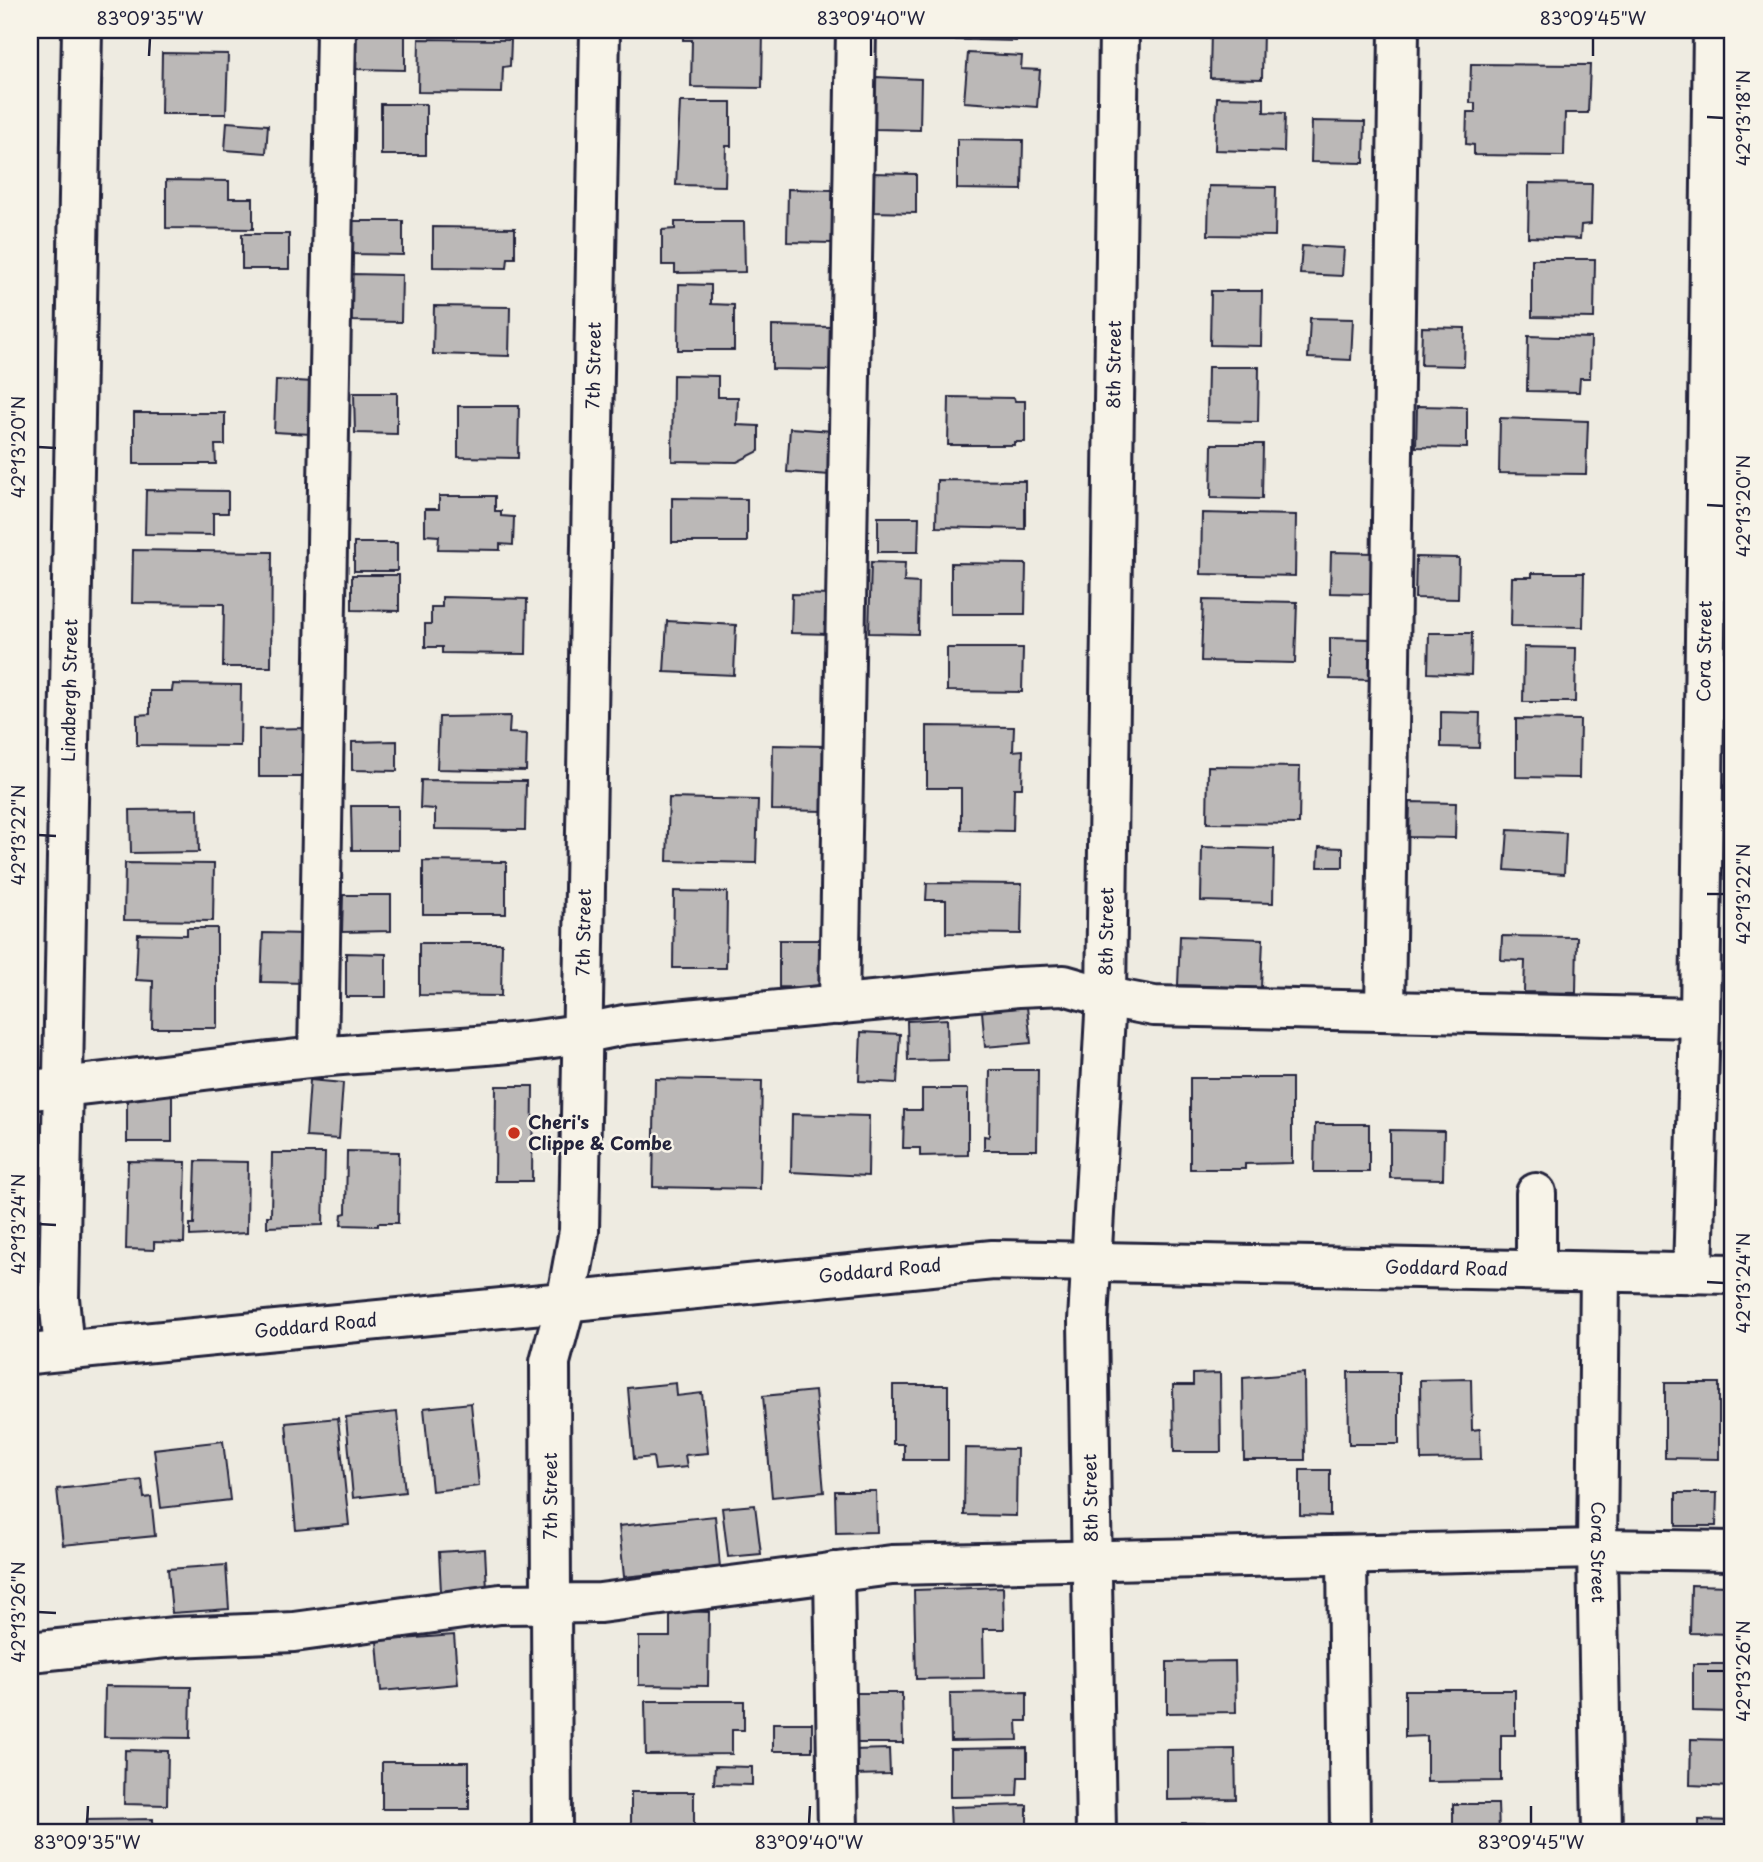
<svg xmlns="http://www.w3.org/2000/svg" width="1763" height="1862" font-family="'Playpen Sans',sans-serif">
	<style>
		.building { fill: #bbb8b7; stroke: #22223b; stroke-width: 2 }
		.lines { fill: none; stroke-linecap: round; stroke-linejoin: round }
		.minor-casing { stroke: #22223b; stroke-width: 44 }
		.minor { stroke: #f7f3e8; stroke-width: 38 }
		.ticks { fill: none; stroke: #22223b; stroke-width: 2.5 }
		.poi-dot { fill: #c8321e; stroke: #f7f3e8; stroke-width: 2.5 }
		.labels { text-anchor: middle; stroke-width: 5; stroke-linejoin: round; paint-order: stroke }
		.street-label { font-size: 18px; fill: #22223b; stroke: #f7f3e8 }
		.poi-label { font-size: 18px; font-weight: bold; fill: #22223b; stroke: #f7f3e8; text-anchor: start }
		.neatline { fill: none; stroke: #22223b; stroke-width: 2.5 }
		.ticks-label { font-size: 18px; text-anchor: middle; fill: #22223b }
	</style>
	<rect width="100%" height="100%" fill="#eeebe1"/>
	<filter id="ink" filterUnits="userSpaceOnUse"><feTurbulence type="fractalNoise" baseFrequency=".0143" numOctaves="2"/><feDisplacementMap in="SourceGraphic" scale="14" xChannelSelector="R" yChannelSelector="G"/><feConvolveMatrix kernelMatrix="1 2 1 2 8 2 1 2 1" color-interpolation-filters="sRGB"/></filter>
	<g filter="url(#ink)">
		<g class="building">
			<path d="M354 30H405V70L354 69Z"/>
			<path d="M683 30H763L762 88 691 87 692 40H683Z"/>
			<path d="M930 30H1016V41L930 39Z"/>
			<path d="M1211 30H1263L1262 79 1210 78Z"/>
			<path d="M419 39 511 40 510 66 503 67 502 93 418 92Z"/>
			<path d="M162 53 228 54 226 114H161Z"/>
			<path d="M968 53 1022 56 1021 69 1040 70 1037 107 964 102Z"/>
			<path d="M1471 64 1590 65 1588 113H1565L1564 156 1474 155V145L1466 144 1467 112H1475V103H1470Z"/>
			<path d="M876 77 921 79 920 130 874 129Z"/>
			<path d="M1217 97 1264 98V112L1285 113 1284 152 1215 150Z"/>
			<path d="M680 102H731V146H726L725 186 676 185Z"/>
			<rect x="381" y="104" width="45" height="51"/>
			<path d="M1312 121 1365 122 1364 163 1311 162Z"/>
			<path d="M227 122 268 125 266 153 225 150Z"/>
			<path d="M957 139 1023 140 1022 190 957 189Z"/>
			<path d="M870 173 916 174V213L870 212Z"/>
			<path d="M166 180 229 181V198H253V229L166 228Z"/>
			<path d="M1529 183 1592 184 1591 224 1581 225 1580 239 1528 237Z"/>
			<path d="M1209 186 1276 187 1275 236 1208 235Z"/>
			<path d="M788 189 833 190 832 243 787 242Z"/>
			<path d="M352 221H403V255L352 254Z"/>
			<path d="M675 222H744L745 272 675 273V265H662V230L675 229Z"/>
			<path d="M433 227 515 228V258H508L507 268 433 267Z"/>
			<rect x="242" y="234" width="47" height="35"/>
			<path d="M1302 246 1344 248 1342 276 1300 274Z"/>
			<path d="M1532 259H1595L1594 318 1532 317Z"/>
			<path d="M352 274 402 275 401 322 351 321Z"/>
			<path d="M679 284 711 285V304L734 305V350H678Z"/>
			<path d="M1211 291H1262L1261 346 1210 345Z"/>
			<path d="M434 306 510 307 509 356 433 354Z"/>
			<path d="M1310 318 1353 319 1351 360 1308 358Z"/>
			<path d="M772 326 833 327V370L772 369Z"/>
			<path d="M1422 327 1465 328 1464 366 1421 365Z"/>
			<path d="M1528 336 1591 338 1590 378H1580L1579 392 1527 391Z"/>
			<path d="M1208 367H1259L1258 422 1207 421Z"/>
			<path d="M673 375 718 376V397H738L737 425 759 426V451L737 462 672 461Z"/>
			<path d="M276 380 314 382 311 434 274 432Z"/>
			<path d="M354 393H397V434L355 433Z"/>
			<path d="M949 397 1014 398 1015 401H1025V442H1014V445H948Z"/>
			<path d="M458 406H519L518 458 458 457Z"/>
			<path d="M1417 406 1467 407V448L1416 447Z"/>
			<path d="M134 413H225V445H215L216 464H134Z"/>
			<path d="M1500 418 1588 421 1586 474 1499 473Z"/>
			<path d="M790 428 833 431 830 475 787 472Z"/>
			<path d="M1212 444H1263L1262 499 1211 498Z"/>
			<path d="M937 480 1025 481V529L936 527Z"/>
			<path d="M146 490 228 491V513H213V535L145 534Z"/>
			<path d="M439 496H495V511H501V516L514 517 513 545 500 544V550L438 549 439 536 425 535V509H439Z"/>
			<path d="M672 498 747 499V542H672Z"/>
			<path d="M1202 513 1296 515 1295 576 1201 574Z"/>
			<path d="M878 517H919L918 552H878Z"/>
			<rect x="354" y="543" width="43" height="28"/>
			<path d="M133 550 272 552 271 667H223L224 604 132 603Z"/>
			<path d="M1331 552 1373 553 1372 594 1330 593Z"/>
			<path d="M1416 557 1459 558 1458 599 1415 598Z"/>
			<path d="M871 562 905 563 904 582 919 583 918 634 869 633Z"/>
			<path d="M951 563 1026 564 1025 614H951Z"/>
			<path d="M1532 573H1584L1583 627 1511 626 1512 577H1532Z"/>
			<path d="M352 575H399V611L352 610Z"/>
			<path d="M792 594 832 595 831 634 791 633Z"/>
			<path d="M442 597 527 599 526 654 442 653V647H425V624H431V607H442Z"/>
			<path d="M1203 600 1297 602 1295 663 1201 661Z"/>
			<path d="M667 621 736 625 734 675 664 672Z"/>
			<path d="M1429 633H1472L1471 675 1428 673Z"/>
			<path d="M1330 638 1372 639V680L1330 679Z"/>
			<path d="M1524 647 1576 648 1575 702H1523Z"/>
			<path d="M947 648H1023L1022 692 947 691Z"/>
			<path d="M173 684 241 685 240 746 137 745V715L150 714V691H172Z"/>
			<path d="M1441 712 1480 713 1479 748 1441 747Z"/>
			<path d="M510 716 509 733 527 734 526 771 437 769 439 717Z"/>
			<path d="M1516 719 1580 720 1579 778 1516 777Z"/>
			<path d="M927 726 1014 727 1013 751 1023 750 1022 788H1014L1013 831 961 830V788H927Z"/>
			<path d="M307 728 308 777H259V729Z"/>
			<path d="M397 741V771L352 770V742Z"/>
			<path d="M773 745 826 746 825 811 772 810Z"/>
			<path d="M1208 766 1300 767 1299 824 1207 823Z"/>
			<path d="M421 780 526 781 525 830 435 829V809L420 808Z"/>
			<path d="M669 798 758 800 756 863 667 861Z"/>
			<path d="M1410 802 1456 803 1455 838 1409 837Z"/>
			<path d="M351 806H398V850H352Z"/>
			<path d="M198 809 199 852 131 853 130 810Z"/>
			<path d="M1508 830 1566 833 1564 874 1505 870Z"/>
			<path d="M1202 847 1274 849 1273 903 1201 901Z"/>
			<path d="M1319 847 1343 848V867H1318Z"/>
			<path d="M423 861 506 862V914H423Z"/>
			<path d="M125 863 214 864 213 921 124 920Z"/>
			<path d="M927 883 1022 884 1021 934 946 933V900H926Z"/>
			<path d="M674 891 727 892 726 968H673Z"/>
			<path d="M343 895H391V931L342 932Z"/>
			<path d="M187 928H217V1028H152L153 981 136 980 138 934 187 935Z"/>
			<path d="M263 933 306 934 305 983 261 982Z"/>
			<path d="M1180 936 1263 939 1261 988 1178 985Z"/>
			<path d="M1502 936 1577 937 1576 993 1524 992 1525 961 1501 960Z"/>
			<path d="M779 940H830L829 988 779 987Z"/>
			<path d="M419 943H502L501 996 419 995Z"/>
			<path d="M346 953 386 954V997H346Z"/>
			<path d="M1027 1007 1031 1043 985 1047 982 1011Z"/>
			<path d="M947 1019 948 1060 908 1061 907 1021Z"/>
			<path d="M861 1032 900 1034 897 1083 859 1081Z"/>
			<path d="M990 1070H1038L1037 1150H984V1136L989 1137Z"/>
			<path d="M1190 1078H1292V1163L1245 1164V1169H1190Z"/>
			<path d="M655 1079 762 1081 760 1189 653 1187Z"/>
			<path d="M310 1080 343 1083 339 1139 306 1137Z"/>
			<path d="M496 1086H533L532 1181H495Z"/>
			<path d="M922 1089H968V1155L920 1156V1148H903L904 1110H922Z"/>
			<rect x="127" y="1093" width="45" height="49"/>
			<path d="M792 1114 869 1116 868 1176 791 1172Z"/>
			<path d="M1315 1124H1369V1172H1314Z"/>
			<path d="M1390 1130 1444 1131 1443 1179 1390 1178Z"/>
			<path d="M347 1151 399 1152 398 1223H378V1226L341 1225 342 1214 346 1213Z"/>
			<path d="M272 1153H325L323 1225 267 1227V1216H271Z"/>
			<path d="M128 1161 186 1162 184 1243 154 1242V1250L126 1249Z"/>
			<path d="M196 1161 248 1162 247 1233 190 1236V1224H194Z"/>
			<path d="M1348 1372H1399V1444H1349Z"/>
			<path d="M1220 1373 1221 1452H1174L1173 1385H1193V1374Z"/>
			<path d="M1304 1373 1305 1460H1244L1243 1378Z"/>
			<path d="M1471 1379 1472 1430 1480 1429 1481 1459 1421 1460 1420 1380Z"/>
			<path d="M676 1383 677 1396 702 1393 708 1453 685 1455 687 1467 655 1470 653 1457 634 1459 628 1388Z"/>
			<path d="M1665 1383H1719V1459L1665 1458Z"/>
			<path d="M893 1385H948V1460H904V1444H893Z"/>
			<path d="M815 1391 824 1492 772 1497 763 1396Z"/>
			<path d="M471 1403 479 1486 432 1491 424 1408Z"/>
			<path d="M397 1412 405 1492 353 1498 346 1417Z"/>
			<path d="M338 1418 349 1525 296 1530 286 1423Z"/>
			<path d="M223 1441 230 1500 161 1508 154 1449Z"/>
			<path d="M965 1448 1017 1449 1016 1516 964 1515Z"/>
			<path d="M1300 1470H1330V1516L1300 1515Z"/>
			<path d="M142 1480 144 1498 151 1497 155 1536 63 1545 57 1489Z"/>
			<path d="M835 1491H876L877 1532 836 1533Z"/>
			<path d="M1676 1493H1717L1716 1526H1676Z"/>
			<path d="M755 1505 761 1554 728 1557 722 1508Z"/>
			<path d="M715 1516 720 1567 624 1577 619 1526Z"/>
			<path d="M485 1549 487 1590 441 1592 439 1552Z"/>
			<path d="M226 1565 229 1609 172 1613 168 1569Z"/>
			<path d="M1691 1585 1733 1586V1634L1690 1633Z"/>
			<path d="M1003 1587 1004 1629H983L984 1678 916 1679 914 1590Z"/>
			<path d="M670 1611 709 1612 708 1686 639 1685V1637H670Z"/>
			<path d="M454 1635 458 1684 381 1691 377 1641Z"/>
			<path d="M1235 1661 1236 1712 1167 1713V1662Z"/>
			<path d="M1693 1664H1733V1712L1693 1711Z"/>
			<path d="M105 1686 191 1687 190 1738 104 1737Z"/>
			<path d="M1405 1690H1515V1735H1501V1781L1427 1782V1736L1405 1737Z"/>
			<path d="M1027 1692V1721H1017L1018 1740 951 1741 950 1693Z"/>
			<path d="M852 1693H902L903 1743H852Z"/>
			<path d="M645 1701H744V1730H732V1754L646 1755Z"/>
			<rect x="773" y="1723" width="39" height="28"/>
			<path d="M1691 1739 1733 1740V1787L1690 1785Z"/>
			<path d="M1027 1748V1777H1018L1017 1796 950 1797V1749Z"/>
			<path d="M889 1749 890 1774 853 1775 852 1750Z"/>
			<path d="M1235 1749 1236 1799 1167 1800V1750Z"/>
			<path d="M125 1750 168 1751 167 1805 124 1804Z"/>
			<rect x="382" y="1762" width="87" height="47"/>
			<path d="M715 1766 752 1767V1785L714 1784Z"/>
			<rect x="631" y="1792" width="63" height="40"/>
			<path d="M1453 1804H1498L1499 1832H1453Z"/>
			<path d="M1027 1805V1832H951L950 1807Z"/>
			<path d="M153 1819V1832H86V1820Z"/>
			<path d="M1698 1820 1733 1821V1832H1698Z"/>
			<path d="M1182 1823 1222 1824V1832H1182Z"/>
		</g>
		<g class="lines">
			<defs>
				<g id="minor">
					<path d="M839 1005 856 30"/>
					<path d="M1385 1011 1399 30"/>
					<path d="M318 1057 336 30"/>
					<path d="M30 1090C127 1081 223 1066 319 1057 421 1048 525 1048 624 1025L1018 987 1064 985 1106 997 1154 1006 1700 1018"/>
					<path d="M1536 1270V1193"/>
					<path id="s1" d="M1600 1272 1597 1549 1602 1832"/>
					<path id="s2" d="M1693 1274 1700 1018 1713 30"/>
					<path id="s3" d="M64 1350 59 1298 82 30"/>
					<path id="s4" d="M30 1354 993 1260 1733 1274"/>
					<path d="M1347 1555 1350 1832"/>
					<path d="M834 1572 838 1832"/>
					<path d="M30 1652 175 1637 294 1632 500 1604 600 1603 892 1565 1597 1549 1733 1551"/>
					<path id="s5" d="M552 1832 550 1362 566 1302 579 1231 600 30"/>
					<path id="s6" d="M1096 1832 1088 1321 1106 997 1119 30"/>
				</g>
			</defs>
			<use href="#minor" class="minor-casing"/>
			<use href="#minor" class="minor"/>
		</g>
	</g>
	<path class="ticks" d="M149 56 150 38M871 56V38M1593 56V38M1707 117 1724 118M38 447 56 448M1707 505 1724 506M38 835 56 836M1707 894H1724M38 1224 56 1225M1707 1282 1724 1283M38 1612 56 1613M1707 1671H1724M87 1824 88 1806M809 1824 810 1806M1531 1824V1806"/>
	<circle class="poi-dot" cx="514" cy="1133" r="7"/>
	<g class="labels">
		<g class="street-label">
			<text dy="6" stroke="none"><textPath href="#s6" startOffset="1468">8th Street</textPath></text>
			<text dy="6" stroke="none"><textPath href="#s5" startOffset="1470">7th Street</textPath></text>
			<text dy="6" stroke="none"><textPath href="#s2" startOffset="623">Cora Street</textPath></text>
			<text dy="6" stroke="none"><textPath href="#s3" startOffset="660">Lindbergh Street</textPath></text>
			<text dy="6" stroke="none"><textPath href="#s6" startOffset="901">8th Street</textPath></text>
			<text dy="6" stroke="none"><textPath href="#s5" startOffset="903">7th Street</textPath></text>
			<text dy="6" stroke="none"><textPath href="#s4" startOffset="1421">Goddard Road</textPath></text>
			<text dy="6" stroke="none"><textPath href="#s4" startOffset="854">Goddard Road</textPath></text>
			<text dy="6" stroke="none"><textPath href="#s4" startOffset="287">Goddard Road</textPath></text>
			<text transform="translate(551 1496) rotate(-90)" y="6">7th Street</text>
			<text transform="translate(1091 1498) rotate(-91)" y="6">8th Street</text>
			<text dy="6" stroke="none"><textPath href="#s1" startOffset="280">Cora Street</textPath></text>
		</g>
		<g class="poi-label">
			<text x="528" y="1129">Cheri's<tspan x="528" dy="21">Clippe &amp; Combe</tspan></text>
		</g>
	</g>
	<rect width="1763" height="1862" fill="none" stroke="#f7f3e8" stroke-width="77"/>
	<rect x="38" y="38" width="1686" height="1786" class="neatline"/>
	<g class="ticks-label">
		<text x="150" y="25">83°09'35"W</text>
		<text x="871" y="25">83°09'40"W</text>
		<text x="1593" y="25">83°09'45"W</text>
		<text transform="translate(1744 118) rotate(-90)" y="6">42°13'18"N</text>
		<text transform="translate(19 447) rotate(-90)" y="6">42°13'20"N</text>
		<text transform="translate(1744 506) rotate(-90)" y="6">42°13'20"N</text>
		<text transform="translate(19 835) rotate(-90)" y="6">42°13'22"N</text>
		<text transform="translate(1744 894) rotate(-90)" y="6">42°13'22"N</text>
		<text transform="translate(19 1224) rotate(-90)" y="6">42°13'24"N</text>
		<text transform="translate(1744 1283) rotate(-90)" y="6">42°13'24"N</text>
		<text transform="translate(19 1612) rotate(-90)" y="6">42°13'26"N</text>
		<text transform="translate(1744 1671) rotate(-90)" y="6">42°13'26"N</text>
		<text x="87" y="1849">83°09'35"W</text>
		<text x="809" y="1849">83°09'40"W</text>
		<text x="1531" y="1849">83°09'45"W</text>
	</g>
</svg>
